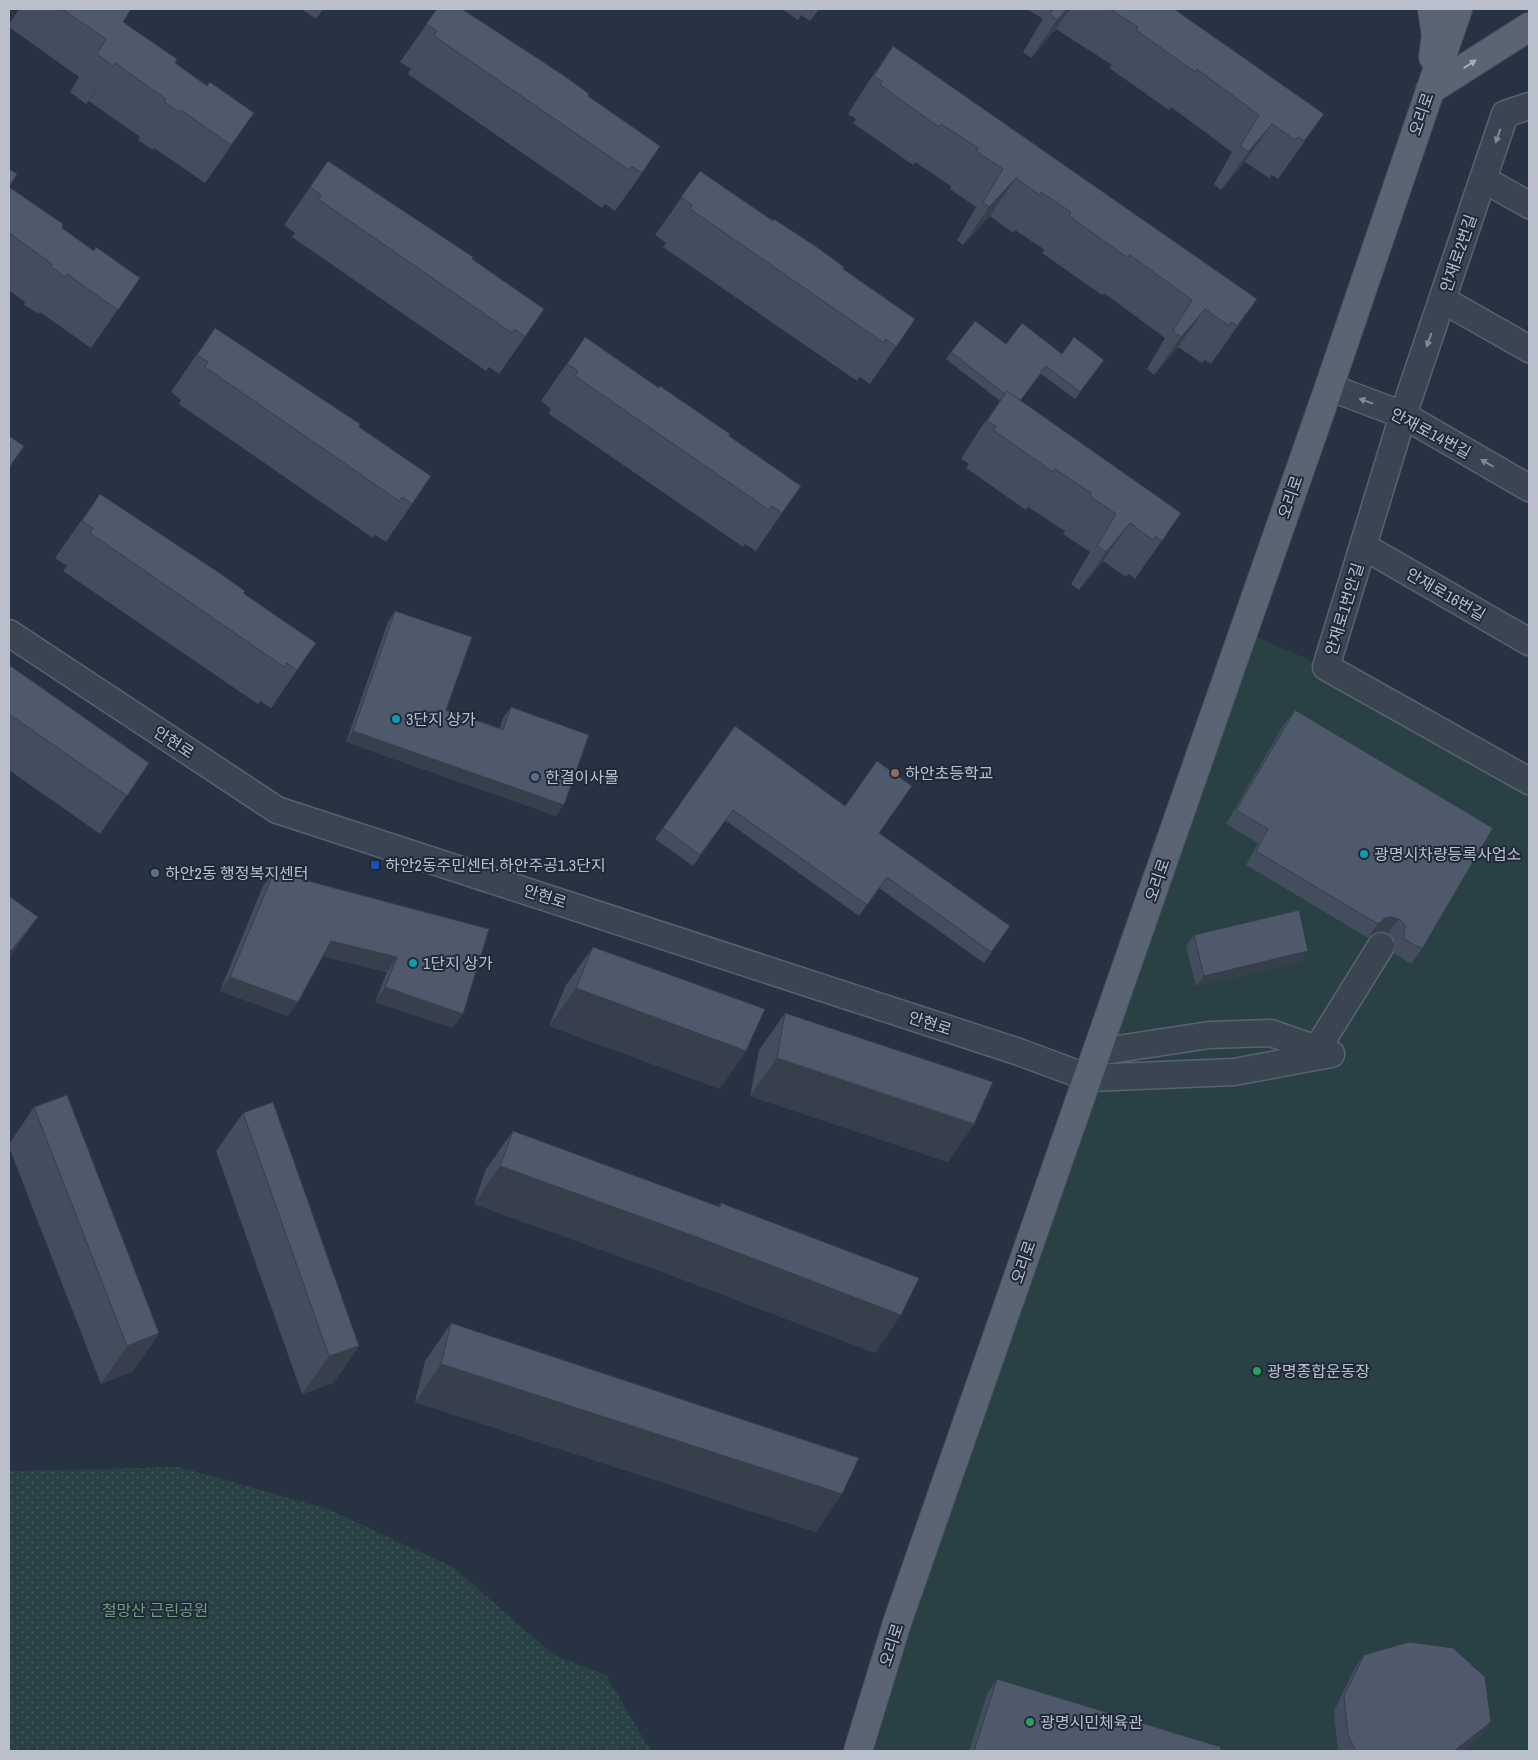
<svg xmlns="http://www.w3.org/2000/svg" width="1538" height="1760" font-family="'Archivo Narrow','Noto Sans KR',sans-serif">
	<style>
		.green { fill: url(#green-dots) }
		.pitch { fill: #294044 }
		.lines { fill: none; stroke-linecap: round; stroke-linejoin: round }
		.minor-casing { stroke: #5a6270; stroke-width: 29 }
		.major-casing { stroke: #454d5c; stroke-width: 30 }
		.minor { stroke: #3b4552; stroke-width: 26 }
		.major { stroke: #5a6472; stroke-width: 28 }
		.wall { fill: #434d5d }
		.shaded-wall { fill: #373e4c }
		.building { fill: #4e596c; stroke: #373e4c }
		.oneway { fill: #a6aeba }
		.oneway2 { fill: #808995 }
		.culture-dot { fill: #0f9aa8; stroke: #202938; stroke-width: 2 }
		.education-dot { fill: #8d6e63; stroke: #202938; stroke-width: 2 }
		.service-dot { fill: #5c6f8a; stroke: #202938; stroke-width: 2 }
		.transit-dot { fill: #1a4fb4; stroke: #202938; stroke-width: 2 }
		.leisure-dot { fill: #2e9e5b; stroke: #202938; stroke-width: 2 }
		.labels { text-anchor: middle; stroke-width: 4; stroke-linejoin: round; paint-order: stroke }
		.street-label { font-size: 16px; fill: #b9c0cc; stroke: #202938 }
		.poi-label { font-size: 16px; fill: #b9c0cc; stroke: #202938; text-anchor: start }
		.park-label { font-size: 16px; fill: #709d7b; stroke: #202938 }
	</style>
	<defs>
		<pattern id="green-dots" width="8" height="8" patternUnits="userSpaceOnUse" patternTransform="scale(1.25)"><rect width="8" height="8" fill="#294044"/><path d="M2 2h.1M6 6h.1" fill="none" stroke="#465a5e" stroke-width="1.8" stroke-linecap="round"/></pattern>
	</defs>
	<rect width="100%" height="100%" fill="#273243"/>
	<path class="green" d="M179 1467 328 1509 453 1567 554 1655 606 1675 651 1751H9V1471Z"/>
	<path class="pitch" d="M1243 631 1326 667 1529 781V1751H858Z"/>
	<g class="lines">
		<defs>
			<g id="minor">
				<path d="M1529 106 1505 114 1403 415 1326 667 1529 781"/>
				<path d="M1483 179 1529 205"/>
				<path d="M1443 300 1529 349"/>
				<path d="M1329 387 1403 415 1529 488"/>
				<path d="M1363 546 1529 642"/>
				<path d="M9 633 277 810 1019 1052 1089 1078 1234 1072 1331 1054"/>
				<path d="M1317 1049 1381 946"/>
				<path d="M1098 1052 1209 1035 1271 1033 1331 1054"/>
			</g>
			<g id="major">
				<path d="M1432 9 1436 35 1433 57"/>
				<path d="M1430 90 1529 27"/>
				<path d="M858 1751 897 1623 1329 387 1458 9"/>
			</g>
		</defs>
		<use href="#minor" class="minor-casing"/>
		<use href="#major" class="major-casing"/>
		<use href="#minor" class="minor"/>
		<use href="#major" class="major"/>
	</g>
	<g class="wall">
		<path d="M19 9H130L123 22 175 63 207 85 254 113 205 183 154 148 153 150 138 140 140 137 89 101 86 104 70 92 79 77 9 27V24Z"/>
		<path d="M301 9H323L316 19Z"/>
		<path d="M437 9 588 96 642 173 615 211 605 204 602 208 408 74 411 69 400 62Z"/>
		<path d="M782 9H819L810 21 801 15 798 20Z"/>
		<path d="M1027 9H1174L1324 114 1278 179 1272 175 1269 178 1245 162 1221 190 1214 184 1232 152 1171 107 1169 110 1109 68 1112 65 1056 29 1031 58 1023 52 1043 19Z"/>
		<path d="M893 46 1257 299 1211 364 1205 360 1202 363 1178 347 1154 375 1147 369 1165 338 1104 293 1102 295 1042 253 1045 250 1015 230 1013 233 990 216 963 245 957 240 976 207 950 189 951 186 915 162 913 165 853 123 856 119 848 114 867 84Z"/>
		<path d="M328 161 544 309 499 374 489 367 486 371 292 237 295 233 284 225Z"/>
		<path d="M9 169V187L62 228 93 250 140 278 91 348 40 312 39 314 24 305 25 302 9 290Z"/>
		<path d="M700 171 915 319 870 384 860 377 857 381 663 247 666 243 655 235Z"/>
		<path d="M215 328 359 427 412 504 386 542 375 535 373 538 179 404 181 400 171 392Z"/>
		<path d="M585 337 729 436 782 513 756 551 745 544 743 547 549 414 551 409 541 401Z"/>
		<path d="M1006 344 1104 360 1075 399 1041 374 1020 401 1181 513 1135 579 1129 574 1126 577 1103 561 1079 590 1071 584 1090 552 1063 534 1065 531 1028 507 1026 510 966 468 969 464 961 459 980 429 1000 401 946 359 951 352Z"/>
		<path d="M100 494 243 593 297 670 271 708 260 701 258 704 63 571 67 566 55 558Z"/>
		<path d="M395 611 446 710 500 728 503 718 511 707 556 816 346 742 388 622Z"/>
		<path d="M9 665 149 763 100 834 9 770Z"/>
		<path d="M1295 710 1422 949 1411 964 1394 953V939L1388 933 1381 931 1374 933 1368 938 1246 865 1258 843 1226 824 1284 724Z"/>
		<path d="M735 726 879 833 1010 926 984 963 879 888 859 916 725 820 693 866 655 839Z"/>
		<path d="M274 872 489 929 453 1028 375 1002 387 972 323 956 298 1002 288 1016 220 991 263 886Z"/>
		<path d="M1194 935 1301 962 1196 986 1186 946Z"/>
		<path d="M593 947 720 1089 549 1026 566 985Z"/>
		<path d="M785 1013 974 1124 948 1162 750 1096 759 1050Z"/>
		<path d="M34 1107 159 1333 133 1371 101 1384 9 1147V1144Z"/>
		<path d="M243 1113 359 1346 333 1383 302 1394 216 1151Z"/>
		<path d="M513 1131 718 1207 721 1203 901 1315 875 1353 671 1275 474 1204 486 1169Z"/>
		<path d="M451 1323 842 1494 816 1532 415 1402 425 1361Z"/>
		<path d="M1364 1655 1491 1722 1481 1737 1462 1751H1338L1334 1711 1354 1669Z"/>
		<path d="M997 1679 1220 1751H969L987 1694Z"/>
	</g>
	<g class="shaded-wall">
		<path d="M1067 9H1070L1056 29 1031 58 1057 20Z"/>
		<path d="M115 63 89 101 86 104 113 66Z"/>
		<path d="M1272 124 1245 162 1221 190 1248 152Z"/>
		<path d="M1016 178 990 216 963 245 989 207Z"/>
		<path d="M1257 299 1230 337 1211 364 1237 326Z"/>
		<path d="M1205 309 1178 347 1154 375 1181 337Z"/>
		<path d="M1130 523 1103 561 1079 590 1106 552Z"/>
		<path d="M353 731 564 805 556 816 346 742Z"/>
		<path d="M38 917 9 958V954L11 951Z"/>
		<path d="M1391 917 1399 919 1388 933 1381 931 1374 933 1368 938 1378 924 1385 918Z"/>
		<path d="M331 941 397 957 387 972 321 955Z"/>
		<path d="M1308 951 1301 962 1196 986 1204 976Z"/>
		<path d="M230 977 298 1002 288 1016 220 991Z"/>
		<path d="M385 987 463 1014 453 1028 375 1002Z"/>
		<path d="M576 988 746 1051 720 1089 549 1026Z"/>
		<path d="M777 1058 974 1124 948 1162 750 1096Z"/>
		<path d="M500 1166 697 1237 901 1315 875 1353 671 1275 474 1204Z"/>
		<path d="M159 1333 133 1371 101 1384 127 1346Z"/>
		<path d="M359 1346 333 1383 302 1394 329 1356Z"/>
		<path d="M441 1364 842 1494 816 1532 415 1402Z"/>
		<path d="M1491 1722 1481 1737 1462 1751H1454Z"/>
	</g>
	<g class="building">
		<path d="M62 9H131L123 22 177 59 175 63 207 86 210 82 254 113 231 145 181 110 179 112 164 102 166 99 115 63 113 66 97 54 106 39Z"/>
		<path d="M437 9H462L563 75 589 94 588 96 660 146 642 173 631 166 629 170 434 36 437 31 426 24Z"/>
		<path d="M1053 9H1067L1057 20 1050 14Z"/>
		<path d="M1110 9H1174L1324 114 1304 141 1298 137 1295 140 1272 124 1248 152 1240 146 1259 115 1197 69 1195 72 1136 30 1138 27Z"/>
		<path d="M893 46 1257 299 1237 326 1231 322 1229 326 1205 309 1181 337 1173 331 1192 300 1130 255 1128 258 1069 216 1071 212 1041 192 1040 195 1016 178 989 207 983 202 1003 169 976 151 978 148 941 124 939 127 880 85 882 81 874 76Z"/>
		<path d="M328 161 473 257 472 259 544 309 525 337 515 329 512 333 318 199 321 195 310 187Z"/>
		<path d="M9 169 17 174 9 187 63 224 62 228 94 251 96 247 140 278 118 310 67 274 65 277 51 267 52 264 9 233Z"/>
		<path d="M700 171 773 221 774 219 818 248 844 267 843 269 915 319 896 347 886 339 884 343 690 209 692 205 681 197Z"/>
		<path d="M975 321 1006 344 1022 323 1062 354 1074 337 1104 360 1080 392 1046 366 1020 401 1007 391 1005 394 951 352Z"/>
		<path d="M215 328 360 424 359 427 431 476 412 504 402 497 399 501 205 367 208 362 197 355Z"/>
		<path d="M585 337 659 388 660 386 730 434 729 436 801 486 782 513 772 506 769 510 575 376 578 371 567 364Z"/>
		<path d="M1007 391 1181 513 1162 541 1155 536 1153 540 1130 523 1106 552 1097 546 1116 514 1090 496 1091 493 1055 469 1053 472 993 430 996 426 987 421Z"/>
		<path d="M9 436 24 446 9 468Z"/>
		<path d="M100 494 218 572 245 591 243 593 316 643 297 670 287 663 284 667 90 533 93 528 82 521Z"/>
		<path d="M395 611 472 637 446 710 503 730 511 707 589 735 564 805 353 731Z"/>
		<path d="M9 665 149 763 127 796 9 714Z"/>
		<path d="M1295 710 1493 828 1422 949 1404 939 1405 925 1399 919 1391 917 1385 918 1378 924 1256 851 1268 829 1236 810Z"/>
		<path d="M735 726 845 806 877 761 912 786 879 833 1010 926 991 952 887 877 867 905 733 810 700 855 663 828Z"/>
		<path d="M274 872 489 929 463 1014 385 987 397 957 331 941 298 1002 230 977Z"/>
		<path d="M9 896 38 917 11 951 9 949Z"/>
		<path d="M1299 910 1308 951 1204 976 1194 935Z"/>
		<path d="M593 947 765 1009 746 1051 576 988Z"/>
		<path d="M785 1013 993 1082 974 1124 777 1058Z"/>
		<path d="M67 1095 159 1333 127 1346 34 1107Z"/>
		<path d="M273 1102 359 1346 329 1356 243 1113Z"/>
		<path d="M513 1131 720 1207 721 1203 919 1278 901 1315 697 1237 500 1166Z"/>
		<path d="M451 1323 859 1458 842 1494 441 1364Z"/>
		<path d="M1409 1642 1453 1648 1485 1677 1491 1722 1454 1751H1356L1348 1735 1344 1696 1364 1655Z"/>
		<path d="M997 1679 1221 1747 1220 1751H974Z"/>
	</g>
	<defs><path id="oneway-solid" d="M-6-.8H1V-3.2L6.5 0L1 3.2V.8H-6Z" transform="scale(1.25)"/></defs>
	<use class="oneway" href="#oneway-solid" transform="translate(1470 64) rotate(-33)"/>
	<g class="oneway2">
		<use href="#oneway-solid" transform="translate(1498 136) rotate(109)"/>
		<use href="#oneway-solid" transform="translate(1429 340) rotate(109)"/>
		<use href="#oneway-solid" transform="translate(1366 401) rotate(-160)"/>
		<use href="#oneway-solid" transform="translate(1487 463) rotate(-150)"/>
	</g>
	<g class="culture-dot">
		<circle cx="396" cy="719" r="5"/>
		<circle cx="1364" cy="854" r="5"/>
		<circle cx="413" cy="963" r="5"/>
	</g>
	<circle class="education-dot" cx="895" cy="773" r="5"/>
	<g class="service-dot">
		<circle cx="535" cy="777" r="5"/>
		<circle cx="155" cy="873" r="5"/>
	</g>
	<rect class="transit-dot" x="370" y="860" width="10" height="10" rx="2.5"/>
	<g class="leisure-dot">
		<circle cx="1257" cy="1371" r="5"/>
		<circle cx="1030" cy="1722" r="5"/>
	</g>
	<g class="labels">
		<g class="street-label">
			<text transform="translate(1421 114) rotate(-71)" y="6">오리로</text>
			<text transform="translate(1458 253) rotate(-71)" y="6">안재로2번길</text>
			<text transform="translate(1431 433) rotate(28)" y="6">안재로14번길</text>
			<text transform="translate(1290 497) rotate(-71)" y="6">오리로</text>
			<text transform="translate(1446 594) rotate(30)" y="6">안재로16번길</text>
			<text transform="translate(1344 609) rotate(-73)" y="6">안재로1번안길</text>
			<text transform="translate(174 742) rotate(33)" y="6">안현로</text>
			<text transform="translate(1157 880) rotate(-71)" y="6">오리로</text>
			<text transform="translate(545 896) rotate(18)" y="6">안현로</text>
			<text transform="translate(930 1023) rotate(18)" y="6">안현로</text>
			<text transform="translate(1023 1262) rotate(-71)" y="6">오리로</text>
			<text transform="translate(891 1645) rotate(-72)" y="6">오리로</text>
		</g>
		<g class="poi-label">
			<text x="406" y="725">3단지 상가</text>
			<text x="905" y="779">하안초등학교</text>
			<text x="545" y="783">한결이사몰</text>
			<text x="1374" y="860">광명시차량등록사업소</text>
			<text x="385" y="871">하안2동주민센터.하안주공1.3단지</text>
			<text x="165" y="879">하안2동 행정복지센터</text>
			<text x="423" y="969">1단지 상가</text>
			<text x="1267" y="1377">광명종합운동장</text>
			<text x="1040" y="1728">광명시민체육관</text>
		</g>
		<g class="park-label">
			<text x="155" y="1616">철망산 근린공원</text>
		</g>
	</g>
	<rect width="1538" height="1760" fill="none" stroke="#b9c0cc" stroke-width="20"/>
</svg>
